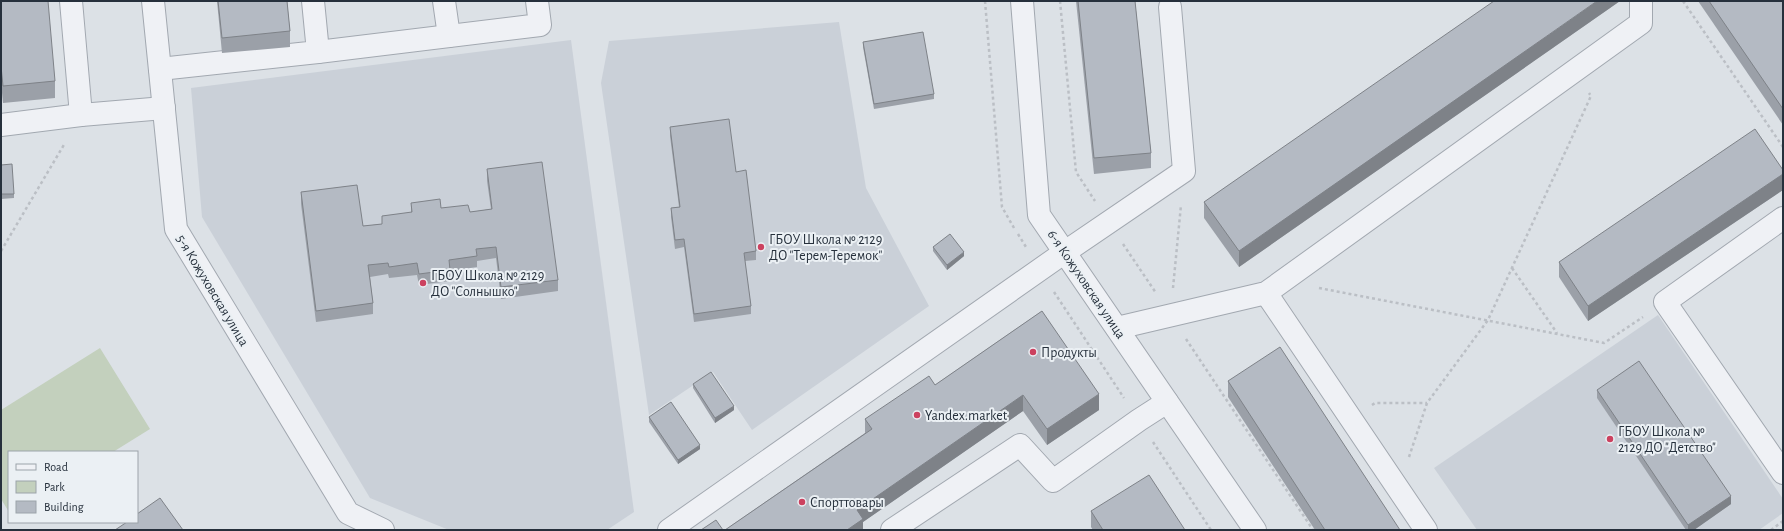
<svg xmlns="http://www.w3.org/2000/svg" width="1784" height="531" font-family="'Alegreya Sans',sans-serif">
	<style>
		.built { fill: #cad0d8 }
		.green { fill: #c3d0bd }
		.lines { fill: none; stroke-linecap: round; stroke-linejoin: round }
		.minor-casing { stroke: #a2a8b0; stroke-width: 24 }
		.path { stroke: #bbbfc5; stroke-width: 2.5; stroke-dasharray: 3 3; stroke-linecap: butt }
		.minor { stroke: #eff1f5; stroke-width: 22 }
		.wall { fill: #9ba0a8 }
		.shaded-wall { fill: #7e8288 }
		.building { fill: #b4bac3; stroke: #7e8288 }
		.poi-dot { fill: #cc415f; stroke: #ebf0f4; stroke-width: 1.5 }
		.labels { text-anchor: middle; stroke-width: 4; stroke-linejoin: round; paint-order: stroke }
		.poi-label { font-size: 14px; fill: #26303c; stroke: #ebf0f4; text-anchor: start }
		.street-label { font-size: 14px; fill: #26303c; stroke: #ebf0f4 }
	</style>
	<rect width="100%" height="100%" fill="#dce1e6"/>
	<g class="built">
		<path d="M839 22 866 188 929 306 752 430 713 372 649 415 601 83 609 41Z"/>
		<path d="M571 40 634 512 607 530H449L370 498 202 217 191 88Z"/>
		<path d="M1658 315 1783 499V513L1759 530H1477L1434 468Z"/>
	</g>
	<path class="green" d="M100 348 150 429 113 452H9V512L1 499V410Z"/>
	<g class="lines">
		<defs>
			<g id="minor">
				<path d="M71 1 81 115"/>
				<path d="M153 1 176 229 348 513 383 530"/>
				<path d="M444 1 449 36"/>
				<path d="M1022 1 1039 215 1255 530"/>
				<path d="M318 52 540 25 537 1"/>
				<path d="M160 69 318 52 313 1"/>
				<path d="M1 125 81 115 164 108"/>
				<path d="M1783 218 1665 302 1783 473"/>
				<path d="M1266 293 1426 530"/>
				<path d="M1117 328 1266 293 1641 23V1"/>
				<path d="M669 530 1065 252 1184 171 1170 7"/>
				<path d="M892 530 1020 445 1053 481 1139 420 1167 402"/>
			</g>
		</defs>
		<use href="#minor" class="minor-casing"/>
		<g class="path">
			<path d="M985 1 1002 207 1014 228"/>
			<path d="M1060 1 1076 172 1095 201"/>
			<path d="M1683 1 1783 147"/>
			<path d="M1018 234 1026 247"/>
			<path d="M1123 244 1156 293"/>
			<path d="M1 251 65 143"/>
			<path d="M1512 268 1557 333"/>
			<path d="M1173 288 1181 205"/>
			<path d="M1319 288 1604 343 1643 317"/>
			<path d="M1054 292 1124 398"/>
			<path d="M1186 339 1313 530"/>
			<path d="M1372 405 1375 403H1427"/>
			<path d="M1153 442 1211 530"/>
			<path d="M1409 457 1427 403 1488 320 1591 96 1589 93"/>
			<path d="M1771 530 1783 521"/>
		</g>
		<use href="#minor" class="minor"/>
	</g>
	<g class="wall">
		<path d="M1 1 55 81V98L3 103 1 83Z"/>
		<path d="M217 1H287L290 31V47L222 53Z"/>
		<path d="M1076 1H1135L1151 153V168L1094 174Z"/>
		<path d="M1620 1 1239 267 1204 218V202Z"/>
		<path d="M1698 1H1782L1783 2V125Z"/>
		<path d="M863 42 934 94V99L874 109 863 47Z"/>
		<path d="M670 127 736 172 756 251V260L745 261 751 306V314L694 322 684 247 675 249 671 217V208L679 207 670 136Z"/>
		<path d="M1 165 14 194V198L1 199Z"/>
		<path d="M487 169 558 280V291L501 299 496 258 477 261V267L450 271V281L419 285 417 275 389 278 388 274 370 277 373 303V314L316 322 301 204V192L363 226 382 224V216L411 213V203L441 208 470 212 491 209 487 181Z"/>
		<path d="M1783 170V190L1588 321 1559 277V262Z"/>
		<path d="M933 247 964 256 947 270 933 251Z"/>
		<path d="M1042 311 1099 410 1047 445 1023 411 863 522V530H725L865 433V419L935 385Z"/>
		<path d="M1228 381 1400 530H1315L1228 397Z"/>
		<path d="M693 384 734 410 715 423 693 388Z"/>
		<path d="M1597 390 1731 504 1694 530H1686L1597 398Z"/>
		<path d="M649 417 700 449 678 464 649 422Z"/>
		<path d="M1091 511 1185 530H1093L1091 527Z"/>
	</g>
	<g class="shaded-wall">
		<path d="M1597 1H1620L1239 267V251Z"/>
		<path d="M1783 174V190L1588 321V306Z"/>
		<path d="M964 252V256L947 270V265Z"/>
		<path d="M1099 394V410L1047 445V429Z"/>
		<path d="M1023 395V411L863 522V530H847L857 510Z"/>
		<path d="M734 406V410L715 423V418Z"/>
		<path d="M700 445V449L678 464V460Z"/>
		<path d="M1731 496V504L1694 530H1688V525Z"/>
	</g>
	<g class="building">
		<path d="M1 1H48L55 81 3 86 1 66Z"/>
		<path d="M218 1H287L290 31 222 38Z"/>
		<path d="M1078 1H1135L1151 153 1094 158Z"/>
		<path d="M1494 1H1597L1239 251 1204 202Z"/>
		<path d="M1709 1H1782L1783 2V109Z"/>
		<path d="M923 32 934 94 874 104 863 42Z"/>
		<path d="M729 119 736 172 746 170 756 251 744 253 751 306 694 314 684 239 675 240 671 208 680 207 670 127Z"/>
		<path d="M1755 129 1783 170V174L1588 306 1559 262Z"/>
		<path d="M542 162 558 280 501 287 496 247 476 249 477 256 449 260 450 270 419 274 417 263 389 267 388 263 368 265 373 303 316 311 301 192 357 185 363 226 382 224V216L412 212 411 203 440 199 441 208 468 205 470 212 492 209 487 169Z"/>
		<path d="M12 164 14 194H1V165Z"/>
		<path d="M950 234 964 252 947 265 933 247Z"/>
		<path d="M1042 311 1099 394 1047 429 1023 395 857 510 863 519 847 530H725L872 429 865 419 929 376 935 385Z"/>
		<path d="M1280 347 1400 530H1325L1228 381Z"/>
		<path d="M1639 361 1731 496 1688 525 1597 390Z"/>
		<path d="M711 372 734 406 715 418 693 384Z"/>
		<path d="M671 402 700 445 678 460 649 417Z"/>
		<path d="M1149 475 1185 530H1103L1091 511Z"/>
		<path d="M160 498 183 530H115L127 522H137V514Z"/>
		<path d="M716 520 723 530H701Z"/>
	</g>
	<g class="poi-dot">
		<circle cx="761" cy="247" r="4"/>
		<circle cx="423" cy="283" r="4"/>
		<circle cx="1033" cy="352" r="4"/>
		<circle cx="917" cy="415" r="4"/>
		<circle cx="1610" cy="439" r="4"/>
		<circle cx="802" cy="502" r="4"/>
	</g>
	<g class="labels">
		<g class="poi-label">
			<text x="769" y="244">ГБОУ Школа № 2129<tspan x="769" dy="16">ДО "Терем-Теремок"</tspan></text>
			<text x="431" y="280">ГБОУ Школа № 2129<tspan x="431" dy="16">ДО "Солнышко"</tspan></text>
			<text x="1041" y="357">Продукты</text>
			<text x="925" y="420">Yandex.market</text>
			<text x="1618" y="436">ГБОУ Школа №<tspan x="1618" dy="16">2129 ДО "Детство"</tspan></text>
			<text x="810" y="507">Спорттовары</text>
		</g>
		<g class="street-label">
			<text transform="translate(1087 284) rotate(56)" y="5">6-я Кожуховская улица</text>
			<text transform="translate(213 290) rotate(59)" y="5">5-я Кожуховская улица</text>
		</g>
	</g>
	<rect width="1784" height="531" fill="none" stroke="#26303c" stroke-width="4"/>
	<rect x="8" y="451" width="130" height="72" fill="#ebf0f4" stroke="#9ca3aa"/>
	<rect x="16" y="464" width="20" height="6" fill="#eff1f5" stroke="#9ca3aa"/>
	<text x="44" y="471" font-size="12" fill="#26303c">Road</text>
	<rect x="16" y="481" width="20" height="12" fill="#c3d0bd" stroke="#9ca3aa"/>
	<text x="44" y="491" font-size="12" fill="#26303c">Park</text>
	<rect x="16" y="501" width="20" height="12" fill="#b4bac3" stroke="#9ca3aa"/>
	<text x="44" y="511" font-size="12" fill="#26303c">Building</text>
</svg>
